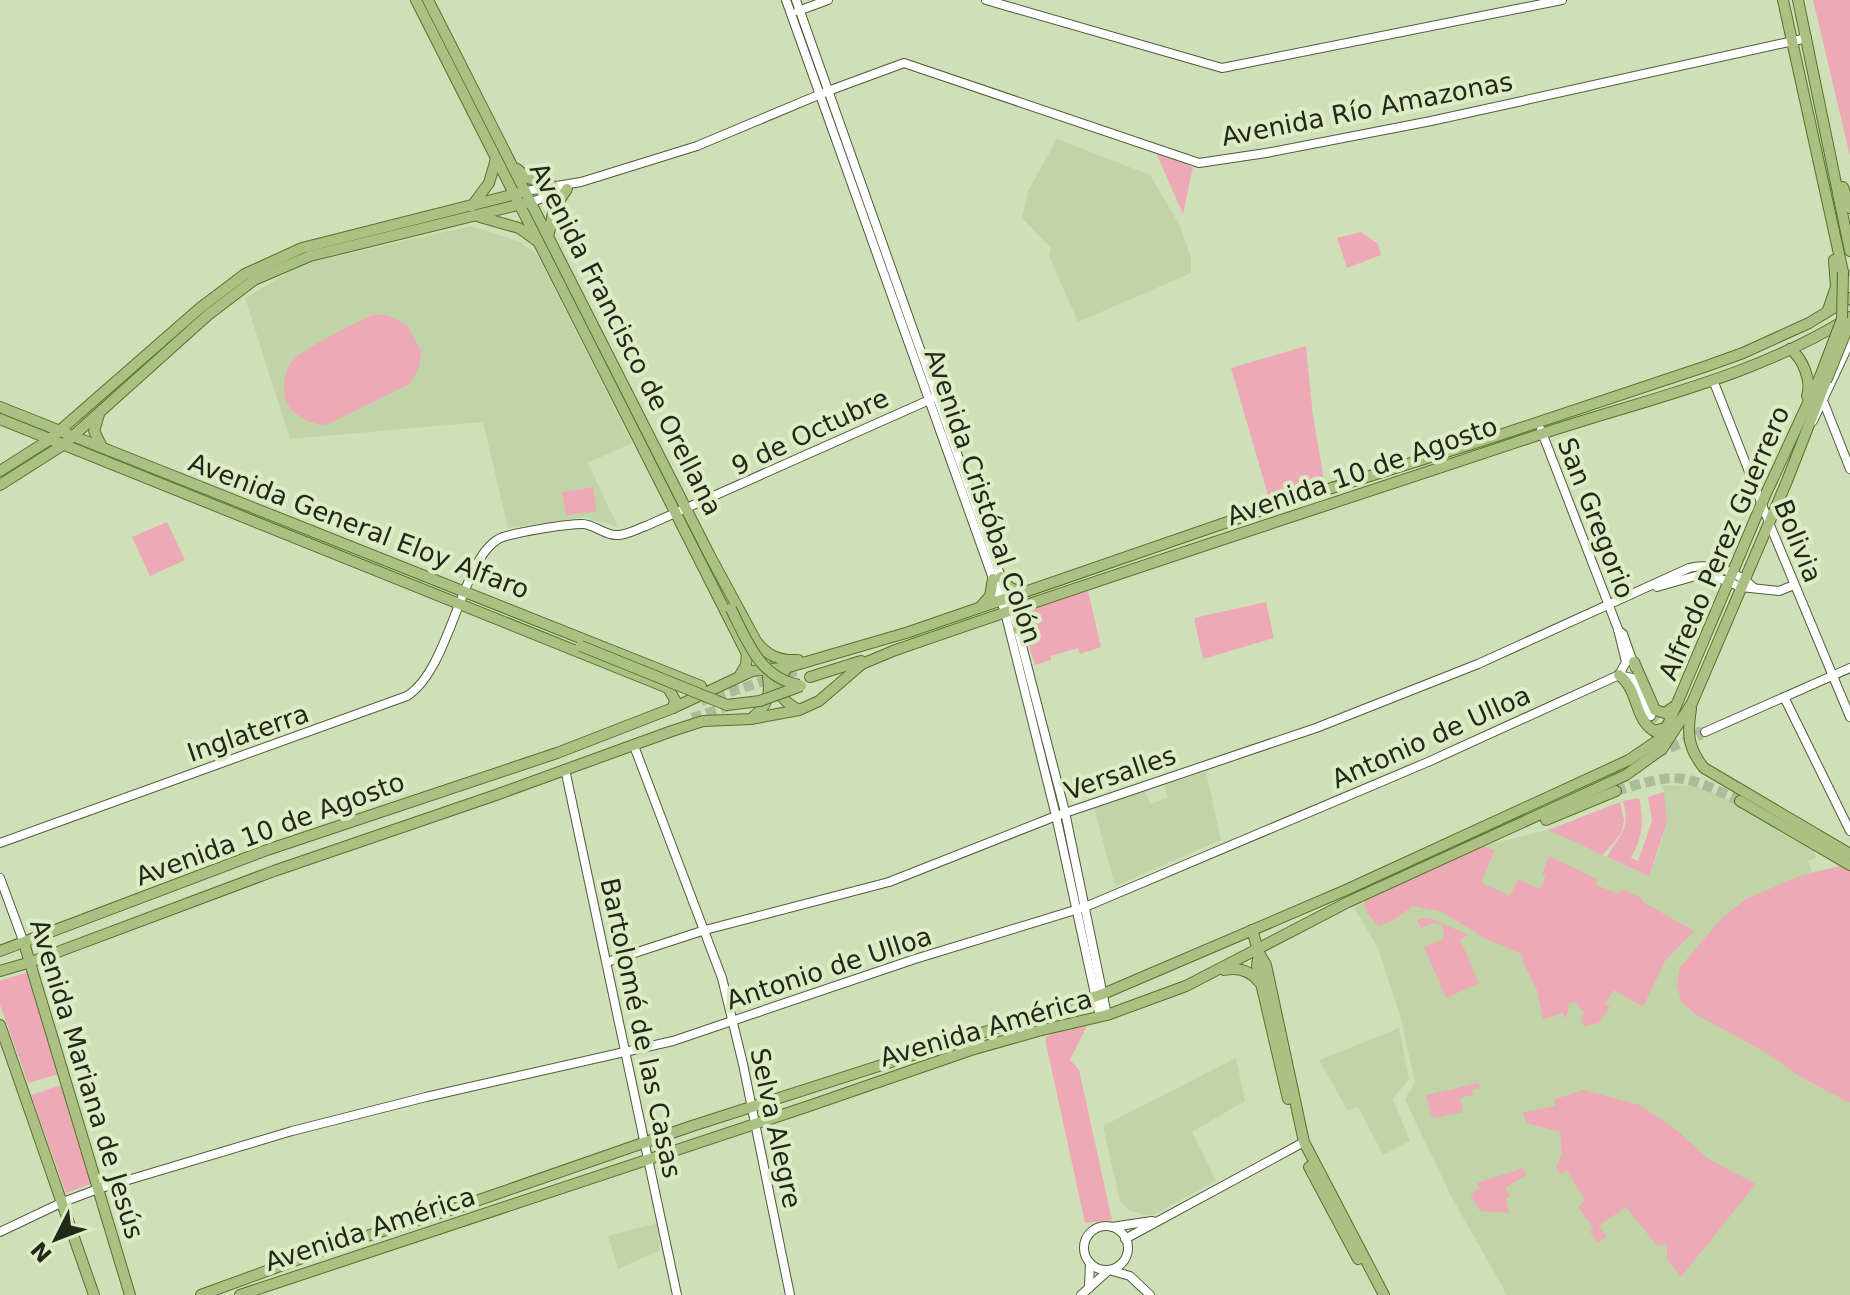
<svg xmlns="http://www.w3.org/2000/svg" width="1850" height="1295" font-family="'DejaVu Sans',sans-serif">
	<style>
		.built { fill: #c1d4a7 }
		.green { fill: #edaab6 }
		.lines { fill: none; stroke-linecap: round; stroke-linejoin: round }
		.minor-tunnel { stroke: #acbb99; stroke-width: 8; stroke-dasharray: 8 4; stroke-linecap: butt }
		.major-tunnel { stroke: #acbb99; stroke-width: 10; stroke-dasharray: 10 5; stroke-linecap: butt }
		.minor-casing { stroke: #4d5b39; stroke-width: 10 }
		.major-casing { stroke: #577128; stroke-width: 12 }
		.minor { stroke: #fff; stroke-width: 8 }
		.major { stroke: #abc183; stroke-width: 10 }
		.major-bridge-casing { stroke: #577128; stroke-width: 12; stroke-linecap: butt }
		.major-bridge { stroke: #abc183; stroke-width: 10 }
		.labels { text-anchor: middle; stroke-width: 8; stroke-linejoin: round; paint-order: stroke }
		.street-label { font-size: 26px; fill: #22281a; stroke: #dcedc6 }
	</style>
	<rect width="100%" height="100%" fill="#cfe0b9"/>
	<g class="built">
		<path d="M1057 139 1150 175 1180 226 1191 258V273L1078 322 1049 256 1051 248 1022 218 1028 191Z"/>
		<path d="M471 226 521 242 538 256 632 443 588 463 618 527 585 517 508 528 483 422 290 439 245 298 302 264Z"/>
		<path d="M1206 771 1221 840 1115 886 1094 807 1144 788 1150 804 1168 798 1164 785Z"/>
		<path d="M1661 785 1696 786 1720 795 1776 825 1814 849 1816 858 1808 861 1812 872 1840 866 1850 871V1295H1507L1451 1196 1405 1100 1415 1082 1400 1015 1378 948 1354 908 1406 880 1482 846 1548 830 1649 876 1663 838 1664 792Z"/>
		<path d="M1399 1028 1409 1079 1393 1099 1410 1141 1383 1155 1358 1106 1348 1111 1319 1060Z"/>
		<path d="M1236 1058 1245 1101 1192 1132 1216 1181 1153 1215H1145L1130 1211 1120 1201 1103 1126Z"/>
		<path d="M657 1223 660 1250 618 1269 608 1236Z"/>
	</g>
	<g class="green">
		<path d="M1813 0H1850V156Z"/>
		<path d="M1156 153 1193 167 1183 214Z"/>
		<path d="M1361 232 1378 244 1381 255 1347 268 1337 238Z"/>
		<path d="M373 315H384L396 319 409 328 421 351 419 368 410 384 326 425C311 424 297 418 288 405 280 391 284 369 295 358 309 346 356 322 373 315Z"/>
		<path d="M1306 346 1313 416 1325 487 1270 502 1231 368Z"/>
		<path d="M593 487 597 511 566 515 562 492Z"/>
		<path d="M167 522 185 560 150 576 132 537Z"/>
		<path d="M1088 591 1101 647 1080 654 1078 648 1051 656V660L1035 665C1032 653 1025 639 1024 627 1023 603 1070 596 1088 591Z"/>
		<path d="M1266 602 1274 638 1203 659 1194 618Z"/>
		<path d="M1664 792 1667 822 1649 876 1607 857C1619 834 1631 832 1623 801L1639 798C1644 821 1643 837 1631 858L1638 861 1652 821 1648 797Z"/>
		<path d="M1620 802 1624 820 1622 832 1603 855 1548 830Z"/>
		<path d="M1482 846 1495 850 1481 882 1510 896 1518 879 1540 889 1546 876 1542 874 1549 856 1597 879 1596 885 1619 894 1622 889 1640 897 1643 902 1694 931 1665 961 1643 1007 1614 990 1605 1004 1610 1007 1599 1023 1584 1026 1581 1018 1585 1013 1579 1008 1577 1002 1568 1004 1569 1009 1565 1019 1563 1013 1543 1019 1537 990 1523 962 1522 954 1486 939 1442 912 1413 906 1394 920 1378 926 1367 913 1364 902 1406 880Z"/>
		<path d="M1840 866 1850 871V1103L1799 1076 1765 1052 1697 1015 1682 1003 1677 986 1680 967 1720 920 1746 899 1800 876Z"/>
		<path d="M1422 918H1429L1469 935 1460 939 1479 983 1446 998 1424 947 1443 939 1444 932 1441 925 1435 922 1421 928 1417 920Z"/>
		<path d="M31 971 59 1074 28 1083 0 1005V981Z"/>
		<path d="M1087 1026 1070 1060 1079 1070 1112 1220 1085 1223 1046 1044V1037L1053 1033Z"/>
		<path d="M1479 1083 1480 1088 1472 1090 1473 1095 1460 1098 1463 1112 1432 1118 1426 1095Z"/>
		<path d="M61 1085 91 1184 66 1193 31 1095Z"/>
		<path d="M1583 1090 1640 1105 1678 1131 1707 1158 1756 1184 1681 1277 1667 1259V1244L1657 1246 1626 1207 1599 1226 1607 1237 1598 1243 1590 1232 1593 1228 1578 1207 1585 1200 1567 1171 1560 1174 1556 1168 1562 1153 1560 1132 1526 1123 1523 1112 1555 1106V1099Z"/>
		<path d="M1523 1168 1526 1175 1505 1188 1510 1196 1506 1199 1509 1213 1480 1211 1470 1194 1480 1189 1477 1183Z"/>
	</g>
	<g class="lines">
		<path class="minor-tunnel" d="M1651 716 1670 728 1705 732"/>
		<g class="major-tunnel">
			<path d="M1848 270 1850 276"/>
			<path d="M701 701 796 671"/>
			<path d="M692 718 732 705"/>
			<path d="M1656 754 1702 734"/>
			<path d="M1610 775 1642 761"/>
			<path d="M1616 791C1678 772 1681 773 1740 801"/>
		</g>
		<defs>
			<g id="minor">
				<path d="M786 0 1005 612 1056 816 1100 1017"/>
				<path d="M796 0 1013 611 1065 812 1107 1015"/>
				<path d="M986 0 1222 68 1562 0"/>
				<path d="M798 11 828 0"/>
				<path d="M526 191 581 182 697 146 828 91 904 63 1199 163 1266 153 1431 121 1807 38"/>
				<path d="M532 202 566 189"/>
				<path d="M1713 380 1772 530 1850 717"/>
				<path d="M1824 403 1850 469"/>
				<path d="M1813 421 1850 342"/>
				<path d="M1541 430 1618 629 1626 662 1619 675"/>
				<path d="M1657 587 1706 573 1741 587 1779 591 1794 585"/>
				<path d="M1618 630 1623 634 1635 668"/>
				<path d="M1638 685 1646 709 1651 716"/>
				<path d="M1784 697 1850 831"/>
				<path d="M1705 732 1850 668"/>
				<path d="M634 746 722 978 743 1064 790 1295"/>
				<path d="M565 769 677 1295"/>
				<path d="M0 843 407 696C452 668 462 551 503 537 519 532 565 524 582 524 594 524 604 535 616 535 625 536 637 529 646 526L936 397"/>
				<path d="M0 878 24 943"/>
				<path d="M607 962 705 930 889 882 1056 816 1316 728 1478 664 1689 568C1710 562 1738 572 1753 587"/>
				<circle cx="1106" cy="1248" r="22"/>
				<path d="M1112 1227 1152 1221"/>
				<path d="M0 1232 63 1202 98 1189 292 1131 426 1097 673 1041 915 959 1085 907 1428 762 1619 675 1632 678 1639 689"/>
				<path d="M1125 1239 1304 1142"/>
				<path d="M1089 1288 1090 1263"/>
				<path d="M1081 1295 1109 1270 1130 1276 1150 1295"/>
			</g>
			<g id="major">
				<path d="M416 0 747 654 746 665 740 675"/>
				<path d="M428 0 710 556 756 641C767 656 780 661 798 660"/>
				<path d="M1783 0 1843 272"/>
				<path d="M1798 0 1850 251"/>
				<path d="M517 169 528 178 553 186"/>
				<path d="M1843 187 1850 208"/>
				<path d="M472 206 489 183 496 159"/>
				<path d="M480 217 519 228 537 241"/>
				<path d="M549 233 554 208 567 189"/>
				<path d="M1828 310 1836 287 1834 260"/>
				<path d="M1790 349C1803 358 1812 382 1807 396"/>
				<path d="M0 407 701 686"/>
				<path d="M99 414 94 431 102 447"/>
				<path d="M0 419 668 688 675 700 673 708"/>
				<path d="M0 471 49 440 200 308 245 274 302 248 520 193"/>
				<path d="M0 485 63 445 208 315 254 280 310 256 526 203"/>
				<path d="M1001 577 1010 588 1019 591"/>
				<path d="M982 605 990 596 993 579"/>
				<path d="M1018 629 1021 615 1028 605"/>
				<path d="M1634 662 1655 710 1665 713 1675 706"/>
				<path d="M785 671C770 688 782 701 799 710"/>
				<path d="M1619 675C1639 690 1634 719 1654 731L1665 728"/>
				<path d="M810 677 861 661"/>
				<path d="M1691 709C1687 734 1688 748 1704 768L1850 854"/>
				<path d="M753 717C773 702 770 686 766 664"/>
				<path d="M1740 801 1850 865"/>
				<path d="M1546 820 1616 791"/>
				<path d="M1252 930 1259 953 1266 965 1304 1142 1384 1295"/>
				<path d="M24 943 130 1295"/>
				<path d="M0 951 267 850 557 753 673 708 752 671 789 667 909 632 1268 508 1491 438 1707 366 1743 353 1809 323 1850 298"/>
				<path d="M1259 953 1257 966 1288 1099"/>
				<path d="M1224 970C1238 967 1250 970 1259 982"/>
				<path d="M0 971 31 962 274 871 493 796 672 731 703 721 751 719 799 710 819 701 862 664 893 651C1104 577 1317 509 1529 438 1637 401 1752 379 1850 317"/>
				<path d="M0 1025 94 1295"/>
				<path d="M1309 1167 1358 1259"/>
				<path d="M201 1295 332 1247 456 1208 692 1126 1103 994 1346 890 1629 760 1657 741 1667 727 1764 498 1820 377"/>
				<path d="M240 1295 806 1107 971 1050 1038 1031 1107 1015 1186 986 1348 902 1626 775 1662 749 1692 703 1787 481 1826 381"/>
			</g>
		</defs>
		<use href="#minor" class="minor-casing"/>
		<use href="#major" class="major-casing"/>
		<use href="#minor" class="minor"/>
		<use href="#major" class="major"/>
		<defs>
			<g id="major-bridge">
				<path d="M1820 377 1842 319 1843 272"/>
				<path d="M1826 381 1850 322"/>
				<path d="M731 609C747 641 760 678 799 685"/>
				<path d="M581 646 727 705 760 701 801 686"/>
			</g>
		</defs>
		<use href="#major-bridge" class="major-bridge-casing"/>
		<use href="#major-bridge" class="major-bridge"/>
	</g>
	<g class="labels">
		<g class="street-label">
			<text transform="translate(1367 109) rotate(-11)" y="9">Avenida Río Amazonas</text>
			<text transform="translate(626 339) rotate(63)" y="9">Avenida Francisco de Orellana</text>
			<text transform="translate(810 432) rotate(-25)" y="9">9 de Octubre</text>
			<text transform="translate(1362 471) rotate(-19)" y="9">Avenida 10 de Agosto</text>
			<text transform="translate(983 496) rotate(71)" y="9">Avenida Cristóbal Colón</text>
			<text transform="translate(1596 518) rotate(69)" y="9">San Gregorio</text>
			<text transform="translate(359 526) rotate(21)" y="9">Avenida General Eloy Alfaro</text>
			<text transform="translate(1798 541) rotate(68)" y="9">Bolivia</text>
			<text transform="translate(1724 543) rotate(-67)" y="9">Alfredo Perez Guerrero</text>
			<text transform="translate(248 733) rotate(-19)" y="9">Inglaterra</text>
			<text transform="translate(1431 737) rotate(-24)" y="9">Antonio de Ulloa</text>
			<text transform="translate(1120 773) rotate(-19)" y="9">Versalles</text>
			<text transform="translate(270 829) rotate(-20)" y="9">Avenida 10 de Agosto</text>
			<text transform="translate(829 968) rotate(-18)" y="9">Antonio de Ulloa</text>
			<text transform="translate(641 1028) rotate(78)" y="9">Bartolomé de las Casas</text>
			<text transform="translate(986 1028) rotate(-16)" y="9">Avenida América</text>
			<text transform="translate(87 1079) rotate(73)" y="9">Avenida Mariana de Jesús</text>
			<text transform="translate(776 1128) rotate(78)" y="9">Selva Alegre</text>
			<text transform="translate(370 1229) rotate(-18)" y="9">Avenida América</text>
		</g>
	</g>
	<g transform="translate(56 1239) rotate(228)" stroke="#dcedc6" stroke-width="6" paint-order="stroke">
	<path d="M0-6L14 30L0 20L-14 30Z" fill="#22281a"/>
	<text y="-12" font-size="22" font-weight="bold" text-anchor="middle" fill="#22281a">N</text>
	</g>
</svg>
